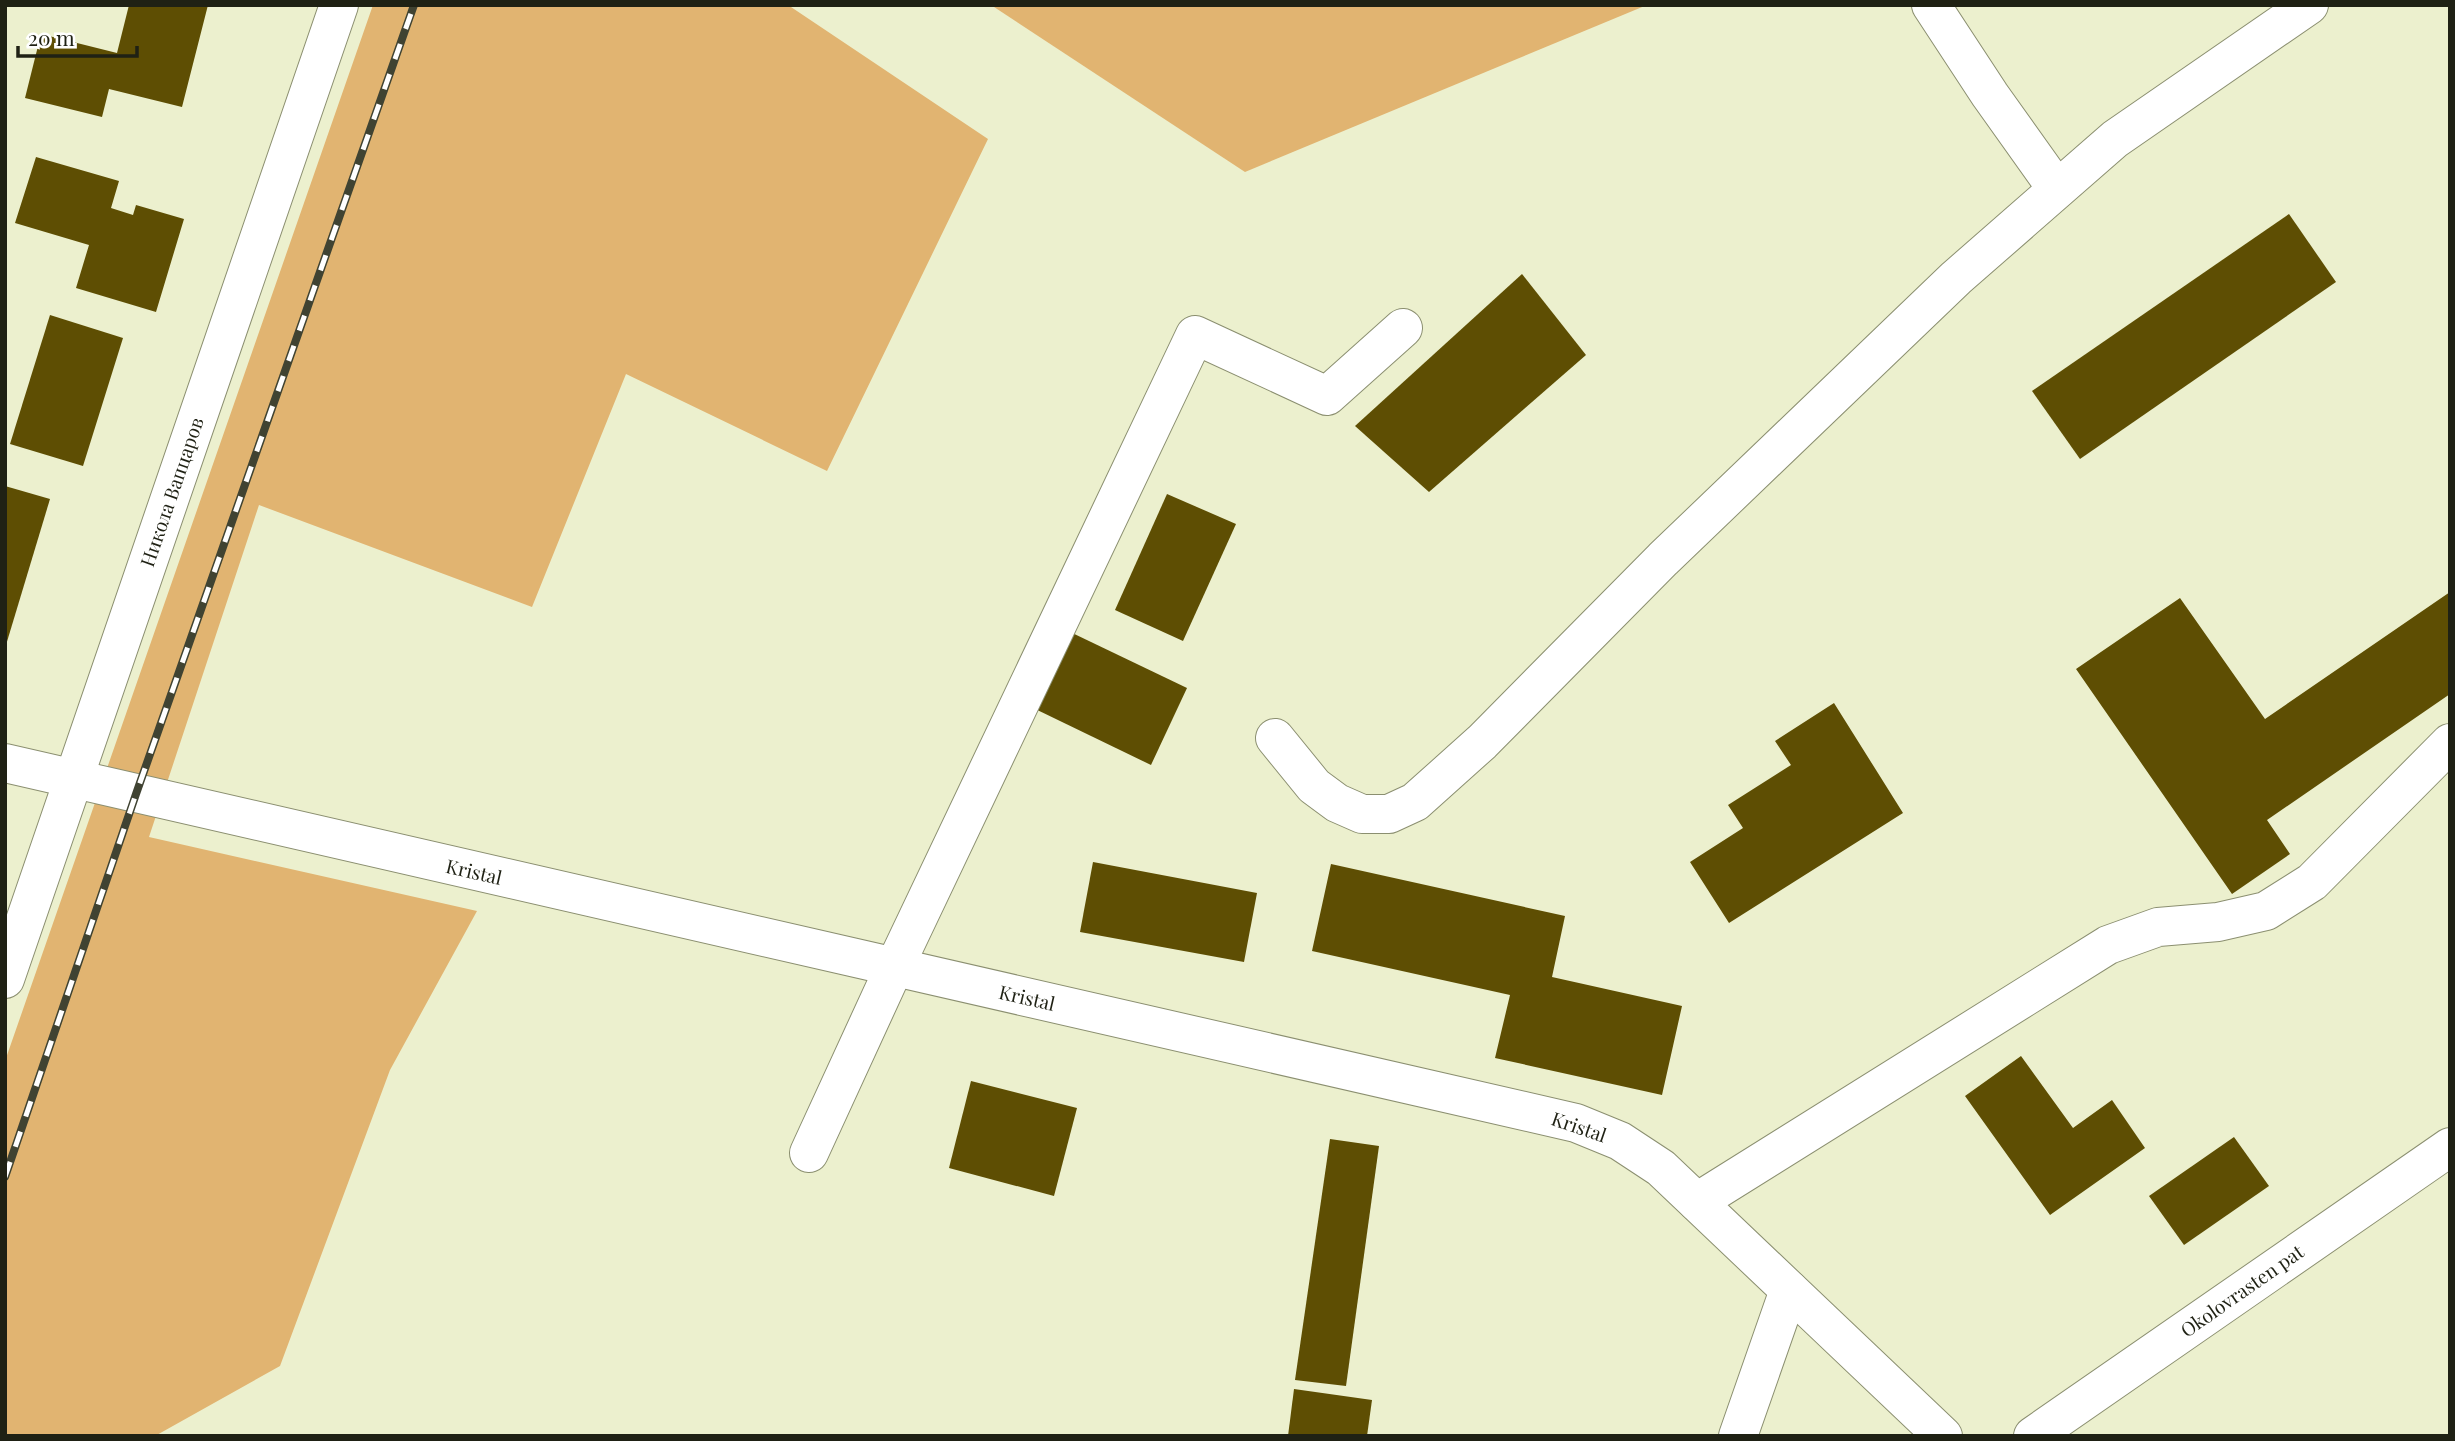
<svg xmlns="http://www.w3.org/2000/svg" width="2455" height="1441" font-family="'Playfair Display',serif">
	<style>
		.green { fill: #e1b471 }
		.building { fill: #5e4e03 }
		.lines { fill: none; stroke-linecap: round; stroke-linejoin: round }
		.minor-casing { stroke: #8b8f70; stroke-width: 40 }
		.minor { stroke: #fff; stroke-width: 38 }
		.rail-casing { stroke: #404332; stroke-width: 8 }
		.rail { stroke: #fff; stroke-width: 5; stroke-dasharray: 16; stroke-linecap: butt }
		.labels { text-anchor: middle; stroke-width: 7; stroke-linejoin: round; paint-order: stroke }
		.street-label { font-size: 19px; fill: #1f2114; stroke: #fff }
	</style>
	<rect width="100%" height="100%" fill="#ecf0ce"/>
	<g class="green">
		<path d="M373 5H788L988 139 827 471 626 374 532 607 259 505 149 837 477 911 390 1070 280 1366 155 1436H5V1061Z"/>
		<path d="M991 5H1647L1245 172Z"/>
	</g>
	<g class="building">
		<path d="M129 5H208L182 107 109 89 102 117 25 98 41 34 117 53Z"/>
		<path d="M36 157 119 181 111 208 133 215 136 205 184 219 156 312 76 288 89 245 15 223Z"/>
		<path d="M2289 214 2336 282 2080 459 2032 391Z"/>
		<path d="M1522 274 1586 355 1429 492 1355 426Z"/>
		<path d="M50 315 123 338 83 466 10 444Z"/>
		<path d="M5 486 50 499 6 645H5Z"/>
		<path d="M1167 494 1236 524 1183 641 1115 610Z"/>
		<path d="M2450 592V694L2267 820 2290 854 2232 894 2076 669 2180 598 2265 719Z"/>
		<path d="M1066 630 1187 688 1151 765 1029 706Z"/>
		<path d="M1834 703 1903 813 1729 923 1690 862 1743 828 1728 805 1791 765 1775 741Z"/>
		<path d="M1093 862 1257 893 1244 962 1080 932Z"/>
		<path d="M1331 864 1565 916 1552 977 1682 1006 1662 1095 1495 1058 1510 995 1312 951Z"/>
		<path d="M2021 1056 2073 1128 2112 1100 2145 1148 2050 1215 1965 1096Z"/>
		<path d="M971 1081 1077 1108 1054 1196 949 1168Z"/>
		<path d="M2234 1137 2269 1186 2184 1245 2149 1196Z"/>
		<path d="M1330 1139 1379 1146 1346 1386 1295 1380Z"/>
		<path d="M1294 1389 1372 1400 1367 1436H1288Z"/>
	</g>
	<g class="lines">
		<defs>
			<g id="minor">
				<path d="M1931 5 1990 95 2057 189"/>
				<path d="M1275 738 1314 786 1337 803 1362 814H1389L1415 802 1482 742 1663 559 1956 278 2115 139 2309 5"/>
				<path d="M5 763 1576 1123 1620 1141 1661 1168 1943 1436"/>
				<path d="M5 979 339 5"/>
				<path d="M809 1153 894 968 1195 335 1327 396 1403 328"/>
				<path d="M1697 1202 2108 945 2158 927 2218 922 2266 911 2312 882 2450 743"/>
				<path d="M1738 1436 1789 1290"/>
				<path d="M2033 1436 2450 1147"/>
			</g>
		</defs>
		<use href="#minor" class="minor-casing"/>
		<use href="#minor" class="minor"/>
		<defs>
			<path id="rail" d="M5 1177 136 794 414 5"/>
		</defs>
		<use href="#rail" class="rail-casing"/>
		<use href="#rail" class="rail"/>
	</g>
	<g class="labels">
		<g class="street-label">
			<text transform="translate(172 492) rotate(-71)" y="7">Никола Вапцаров</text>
			<text transform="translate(474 872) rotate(13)" y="7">Kristal</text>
			<text transform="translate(1027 998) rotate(13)" y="7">Kristal</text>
			<text transform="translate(1579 1127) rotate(19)" y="7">Kristal</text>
			<text transform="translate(2242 1291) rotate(-35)" y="7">Okolovrasten pat</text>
		</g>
	</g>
	<rect width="2455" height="1441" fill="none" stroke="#1f2114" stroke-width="14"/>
	<path d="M18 46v10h119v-10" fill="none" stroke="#1f2114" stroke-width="3.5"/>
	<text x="28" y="46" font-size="21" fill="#1f2114" stroke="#ffffff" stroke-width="5" paint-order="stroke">20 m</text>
</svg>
